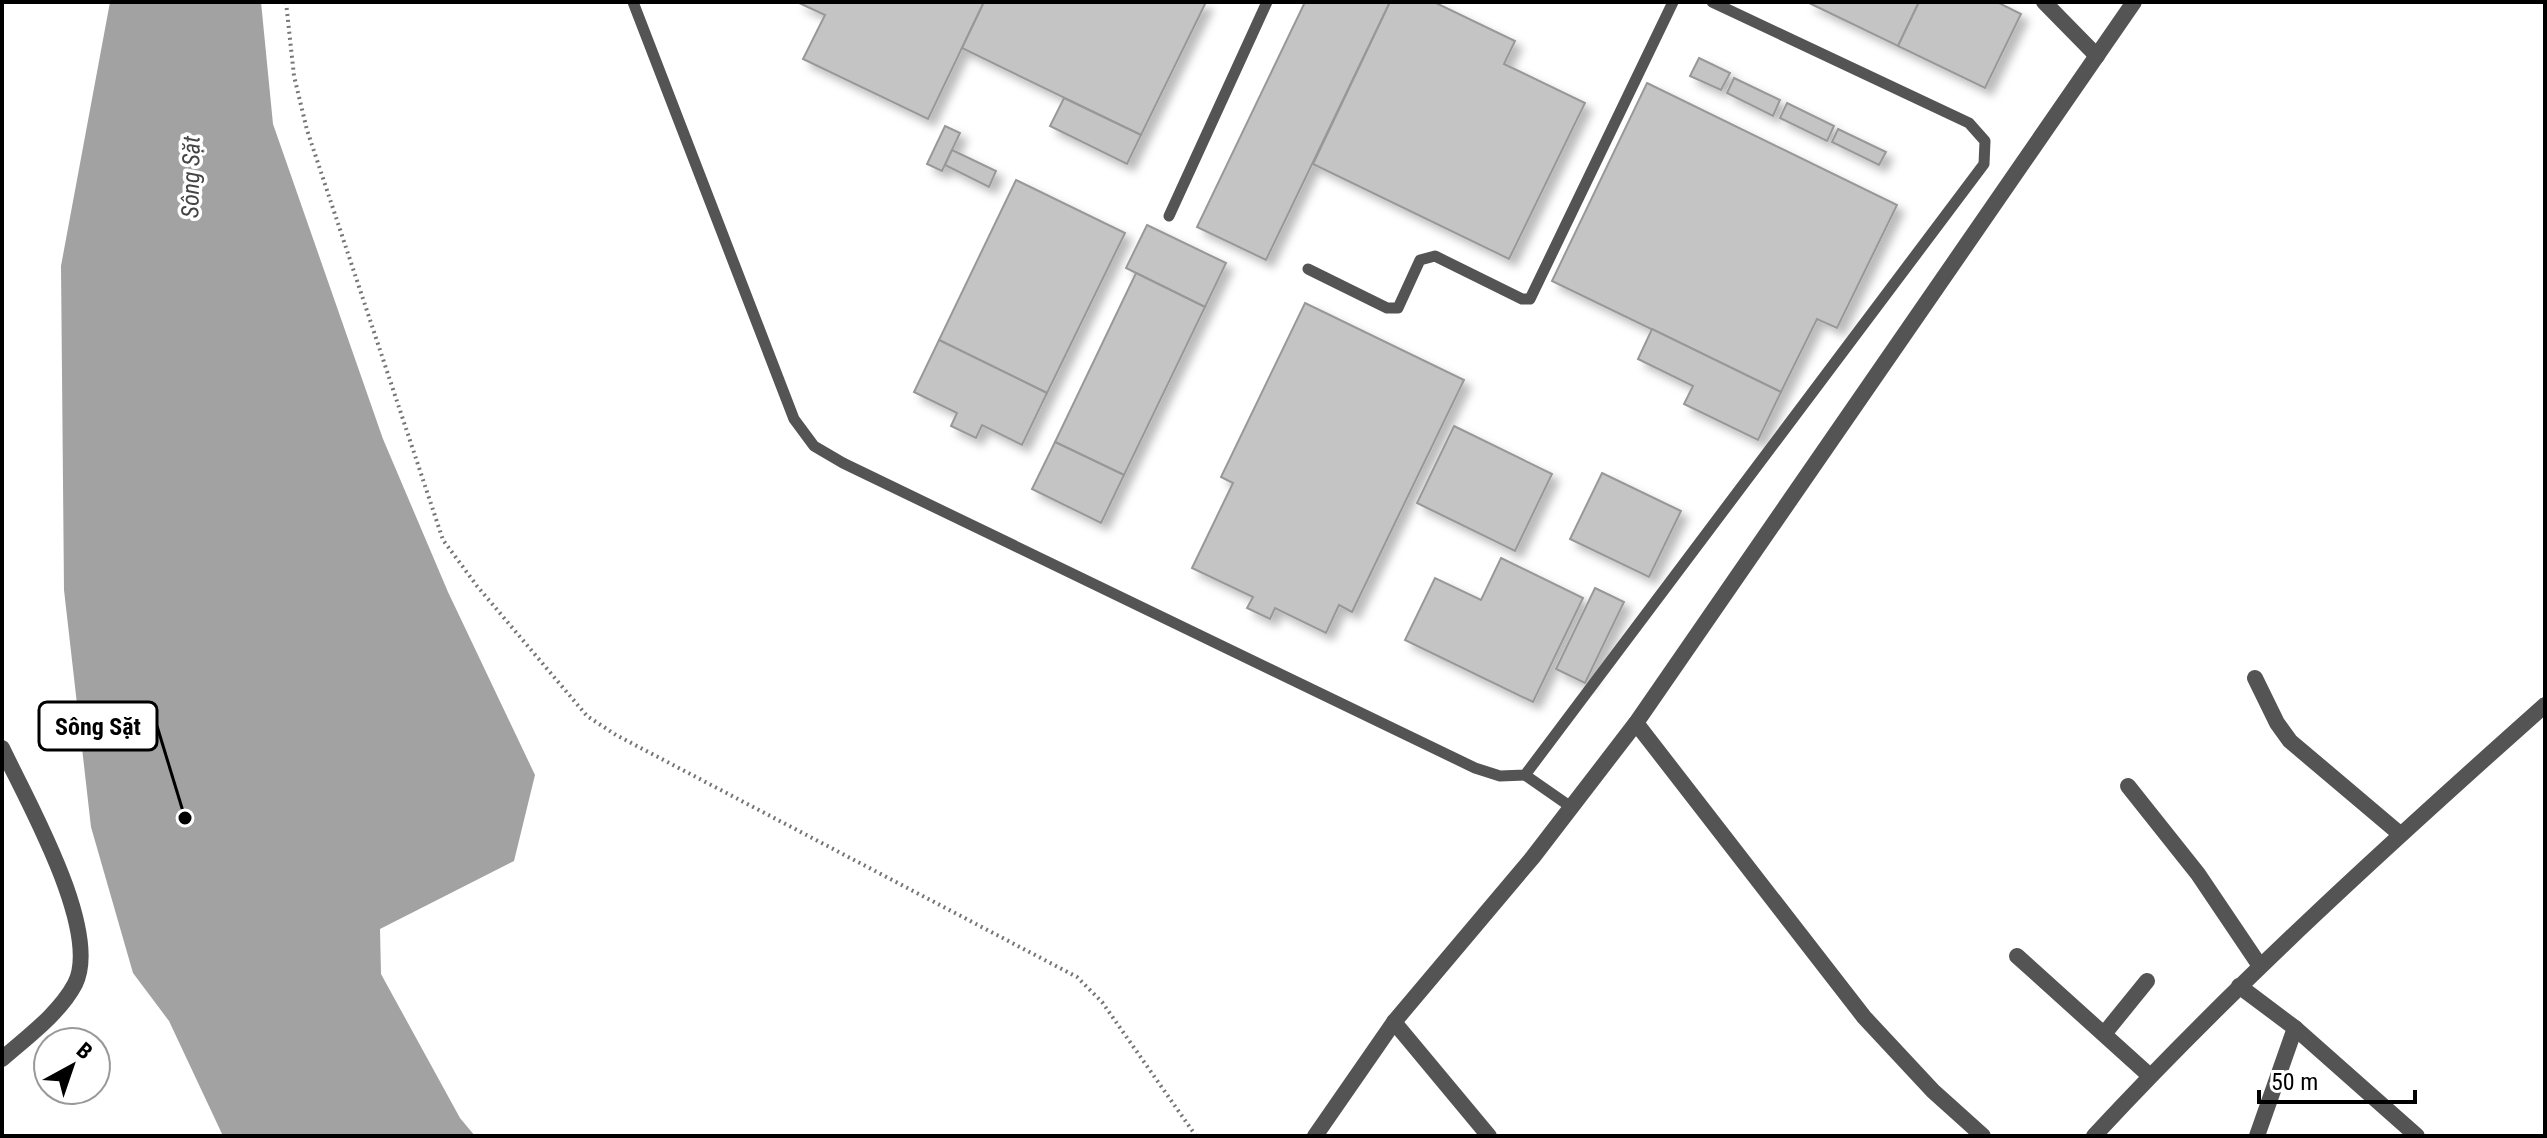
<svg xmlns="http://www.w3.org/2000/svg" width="2547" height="1138" font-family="'Roboto Condensed',sans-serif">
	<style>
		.water { fill: #a2a2a2 }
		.building { fill: #c4c4c4; stroke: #989898; stroke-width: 2; filter: url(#shadow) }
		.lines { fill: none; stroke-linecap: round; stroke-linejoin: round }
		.path { stroke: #767676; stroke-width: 4; stroke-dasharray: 2 4; stroke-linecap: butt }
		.service { stroke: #545454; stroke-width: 11 }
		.minor { stroke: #545454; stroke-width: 16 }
		.labels { text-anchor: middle; stroke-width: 7; stroke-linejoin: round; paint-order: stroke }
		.water-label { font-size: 24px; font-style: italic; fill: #434343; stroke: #fff }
		.leader { fill: none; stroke: #000; stroke-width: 3 }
		.callout-dot { fill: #000; stroke: #fff; stroke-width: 3 }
		.callout { fill: #fff; stroke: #000; stroke-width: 3 }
		.callout-label { font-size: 24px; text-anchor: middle; font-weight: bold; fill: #000 }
	</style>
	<defs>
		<filter id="shadow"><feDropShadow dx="7" dy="7" stdDeviation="4" flood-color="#0004"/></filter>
	</defs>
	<rect width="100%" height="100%" fill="#fff"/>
	<path class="water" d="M110 2H261L273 124 383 439 448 592 535 775 514 861 380 929 381 974 460 1118 475 1136H223L169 1021 133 973 91 827 64 590 61 266Z"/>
	<g class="building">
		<path d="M797 2H984L928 119 803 59 825 15Z"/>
		<path d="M984 2H1206L1141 135 962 48Z"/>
		<path d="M1305 2H1390L1266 260 1197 227Z"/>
		<path d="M1390 2H1434L1515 41 1504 64 1585 103 1509 259 1313 164Z"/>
		<path d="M1807 2H1919L1898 46Z"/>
		<path d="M1919 2H1997L2021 14 1985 88 1898 46Z"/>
		<path d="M1699 58 1730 73 1721 90 1690 76Z"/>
		<path d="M1734 78 1780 100 1773 116 1727 93Z"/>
		<path d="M1647 83 1897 205 1837 328 1817 319 1781 392 1552 281Z"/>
		<path d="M1064 98 1141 135 1127 164 1050 126Z"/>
		<path d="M1787 103 1834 126 1827 141 1780 118Z"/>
		<path d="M945 126 960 133 942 171 927 164Z"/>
		<path d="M1838 129 1886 152 1879 165 1832 142Z"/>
		<path d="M952 150 996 171 989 187 945 165Z"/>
		<path d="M1016 180 1125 233 1047 393 939 340Z"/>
		<path d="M1147 225 1226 263 1205 307 1126 268Z"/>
		<path d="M1136 273 1205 307 1124 475 1055 442Z"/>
		<path d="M1305 303 1464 380 1352 612 1339 605 1326 633 1275 608 1270 619 1247 608 1253 597 1192 568 1233 483 1221 477Z"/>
		<path d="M1652 329 1781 392 1758 440 1684 404 1693 386 1638 359Z"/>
		<path d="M939 340 1047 393 1022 445 982 425 976 438 951 426 957 413 914 392Z"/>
		<path d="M1454 426 1552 474 1515 551 1417 503Z"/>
		<path d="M1055 442 1124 475 1101 523 1032 489Z"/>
		<path d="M1602 473 1681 511 1649 577 1570 539Z"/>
		<path d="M1501 558 1583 598 1533 702 1405 640 1435 578 1481 600Z"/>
		<path d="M1595 588 1624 602 1585 683 1556 669Z"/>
	</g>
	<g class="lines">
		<path class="path" d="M286 2 294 76 307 130 443 540 477 586 587 716 616 735 1077 977 1102 1002 1196 1136"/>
		<g class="service">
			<path d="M633 2 794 419 814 446 843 463 1475 768 1500 776 1525 775 1984 164 1985 141 1969 123 1712 2"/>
			<path d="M1169 216 1267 2"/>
			<path d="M1308 269 1387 308H1398L1420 260 1435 256 1522 299H1530L1673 2"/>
			<path d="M1525 775 1571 807"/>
		</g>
		<g class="minor">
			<path d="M2044 2 2097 56"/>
			<path d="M2255 678 2277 723 2290 741 2400 834"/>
			<path d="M1636 723 1864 1017 1933 1091 1983 1136"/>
			<path d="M2 748C26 799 102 931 75 984 59 1014 27 1037 2 1059"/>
			<path d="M2128 786 2198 874 2260 966"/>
			<path d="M2017 956 2150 1076"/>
			<path d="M2239 986 2295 1028 2257 1136"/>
			<path d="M1394 1022 1489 1136"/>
			<path d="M2295 1028 2417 1136"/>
			<path d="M2104 1034 2147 981"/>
			<path d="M1315 1136 1394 1022 1533 857 1636 723 2134 2"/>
			<path d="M2094 1136C2236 983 2389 844 2545 705"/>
		</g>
	</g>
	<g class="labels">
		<g class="water-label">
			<text transform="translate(191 177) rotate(-89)" y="8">Sông Sặt</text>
		</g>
	</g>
	<path class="leader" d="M185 818L157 726"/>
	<circle class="callout-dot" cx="185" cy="818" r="8"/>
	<rect class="callout" x="39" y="702" width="118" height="48" rx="8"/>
	<g class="callout-label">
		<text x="98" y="735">Sông Sặt</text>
	</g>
	<rect width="2547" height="1138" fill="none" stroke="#000000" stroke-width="8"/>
	<g transform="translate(72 1066) rotate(40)"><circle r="38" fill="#ffffff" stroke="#999999" stroke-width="2"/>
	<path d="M0-6L14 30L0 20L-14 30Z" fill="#000000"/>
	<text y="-12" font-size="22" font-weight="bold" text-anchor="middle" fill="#000000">B</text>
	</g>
	<path d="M2259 1090v12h156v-12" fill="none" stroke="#000000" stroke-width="4"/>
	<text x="2271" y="1090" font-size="24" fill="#000000" stroke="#ffffff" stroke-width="6" paint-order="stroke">50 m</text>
</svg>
